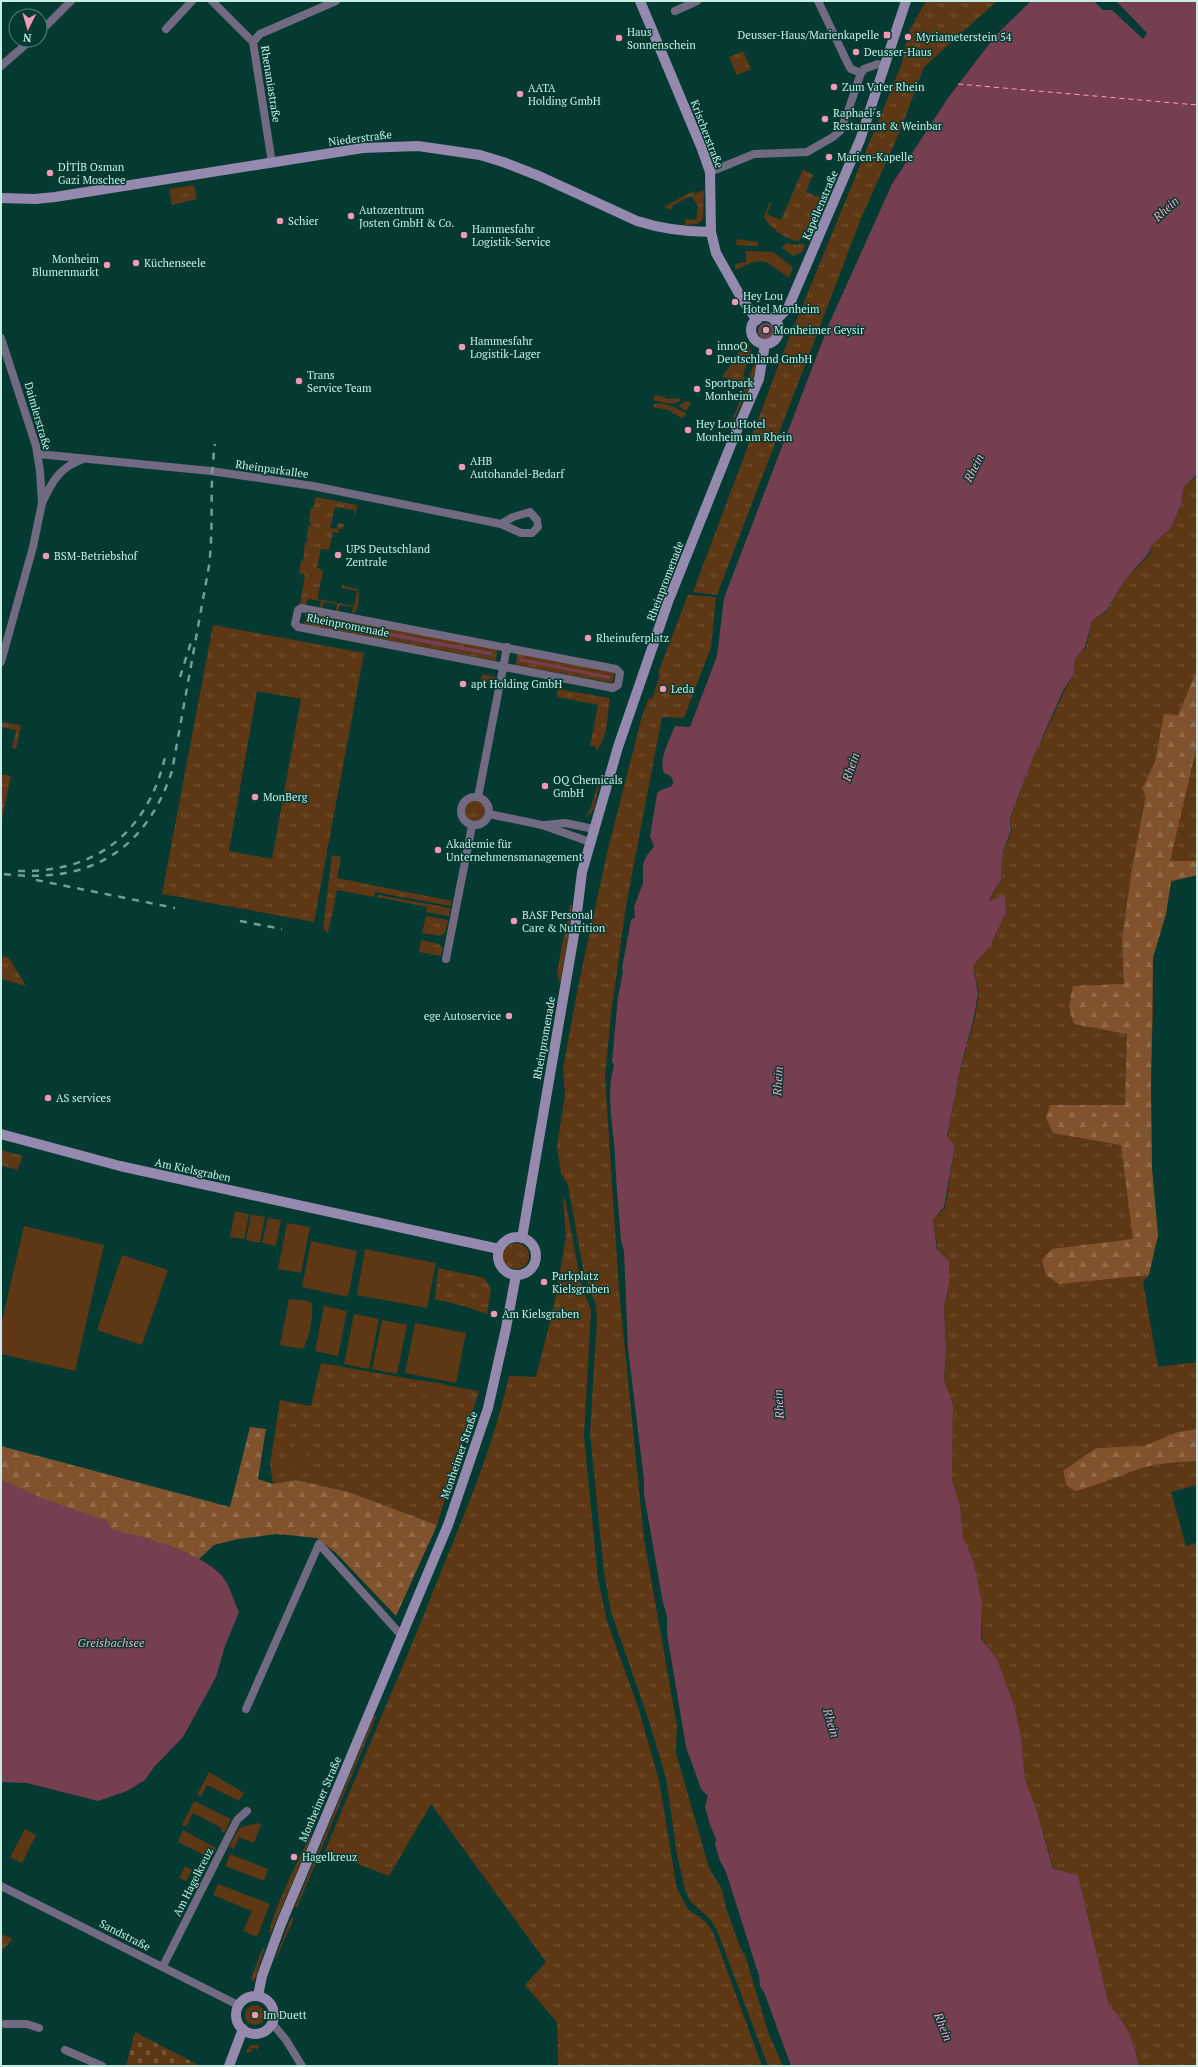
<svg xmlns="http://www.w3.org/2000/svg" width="1198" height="2067" font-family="'PT Serif',serif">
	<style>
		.grass { fill: url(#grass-tufts); fill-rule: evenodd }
		.forest { fill: url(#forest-firs) }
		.cemetery { fill: url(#cemetery-stones) }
		.garden { fill: #5e3714 }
		.water { fill: #763e51 }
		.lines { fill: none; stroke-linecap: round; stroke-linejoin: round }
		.ferry { stroke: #faa1bd; stroke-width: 1; stroke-dasharray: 5 4; stroke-linecap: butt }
		.street { stroke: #716a81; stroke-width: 8 }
		.secondary { stroke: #9589ad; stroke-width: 10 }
		.rail { stroke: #71a097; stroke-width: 2.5; stroke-dasharray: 7 7; stroke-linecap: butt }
		.poi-dot { fill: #f09ab5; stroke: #043a32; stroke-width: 1.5 }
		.labels { text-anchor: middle; stroke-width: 3; stroke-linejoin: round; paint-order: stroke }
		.poi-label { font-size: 11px; fill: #c5efe5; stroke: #043a32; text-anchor: start }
		.street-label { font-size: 11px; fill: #c5efe5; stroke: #043a32 }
		.water-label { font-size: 12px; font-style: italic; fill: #faa1bd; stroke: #043a32 }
	</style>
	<defs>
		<pattern id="grass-tufts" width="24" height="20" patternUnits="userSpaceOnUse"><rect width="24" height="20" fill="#5e3714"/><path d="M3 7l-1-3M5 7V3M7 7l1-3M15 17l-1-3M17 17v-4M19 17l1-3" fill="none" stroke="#745436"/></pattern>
		<pattern id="forest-firs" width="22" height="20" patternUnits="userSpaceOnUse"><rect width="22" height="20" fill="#81532d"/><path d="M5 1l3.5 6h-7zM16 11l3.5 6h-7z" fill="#916c4b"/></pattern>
		<pattern id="cemetery-stones" width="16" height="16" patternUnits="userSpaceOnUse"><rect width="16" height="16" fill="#5e3714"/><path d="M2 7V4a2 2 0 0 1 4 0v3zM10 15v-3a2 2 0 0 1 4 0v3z" fill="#745436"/></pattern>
	</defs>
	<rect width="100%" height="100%" fill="#043a32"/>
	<g class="grass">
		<path d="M926 1H997L924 67 900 131 862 216 717 595 693 592 783 353 902 63 908 33Z"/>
		<path d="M743 51 751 69 737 75 729 57Z"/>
		<path d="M803 169 813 175 806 192 824 199 810 229 806 235 798 241C786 240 769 227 764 217L770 202 771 203 767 214 781 220Z"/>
		<path d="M194 185 197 199 172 205 169 189Z"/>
		<path d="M704 190 703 219 697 224 685 225V219L696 220 698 206 691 196 673 205 671 210 664 207 693 191 695 194Z"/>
		<path d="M737 239 758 242V246L736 245Z"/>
		<path d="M786 243 797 245 803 243 805 246 802 252 793 256 782 248Z"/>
		<path d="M748 343 750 345 748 347 750 349 751 348 752 358 749 357 743 375 745 376 741 387 731 386 732 379 722 377 743 346Z"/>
		<path d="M758 363 750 386 728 431 754 364Z"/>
		<path d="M656 395 669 399 679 398 681 400C675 406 662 403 654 400V396Z"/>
		<path d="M686 401 690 402 691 404 686 411 679 406Z"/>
		<path d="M659 403 671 406 686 413 685 416 681 418 669 410 653 407 654 404Z"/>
		<path d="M1197 475V875L1171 882 1166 914 1153 957V1015L1143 1276 1149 1275 1143 1282 1158 1367 1197 1362V1485L1171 1492 1186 1546 1197 1543V2066H1139C1134 2040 1127 2025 1109 2005L1078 1875 1054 1870 1036 1808 1025 1780 1021 1738 1015 1708 997 1660 982 1638V1603L973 1561 963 1538 960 1506 952 1480 953 1405 944 1381 946 1351 944 1308 949 1284V1261L938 1250 933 1220 945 1208 955 1146 947 1137 960 1071 975 1017 979 993 973 966 990 946 1006 913 1005 896 989 902 994 890 1001 882 1002 855 1012 830 1010 819 1033 758 1064 692 1074 674 1075 659 1086 647 1092 621 1107 611 1124 581 1150 554 1151 546 1171 528 1181 506 1184 487Z"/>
		<path d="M316 497 357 505 355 517 354 510 335 507 330 528 337 529 338 523 344 524 343 529H339L338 533 333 532 329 550 321 549 317 567 323 571 317 599 354 606 357 591 342 588V585L357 589C361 595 358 609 354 613H352L353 607 340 605 338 611 336 610 337 604 324 602 322 608 320 607 321 601 308 599 306 605 300 604 305 575 299 573 301 561H303L305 543H307L308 526H310L311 522 309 521 311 508H313Z"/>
		<path d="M688 595 716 597 711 647 684 718 662 717 626 906 611 1014 605 1076 619 1290 644 1539 677 1726 676 1753 709 1868 722 1889 726 1908 740 1947 745 1955 769 2035 783 2066H768L717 1930 710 1919 690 1901 685 1890 677 1854 666 1778 648 1718 611 1612 604 1572 590 1433 597 1320 596 1305 584 1274 568 1185 561 1174 557 1146 565 1095 563 1068 578 987 607 853 642 716 649 698 652 699 660 674 658 673Z"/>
		<path d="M306 613 497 649 496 661 304 624V621H309L491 656 492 653 309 617 305 616Z"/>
		<path d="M213 625 364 653 314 922 162 894ZM257 691 301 699 272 859 229 851Z"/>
		<path d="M517 653 614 672 613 683 516 665Z"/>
		<path d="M482 674 495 677 494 683 481 681Z"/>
		<path d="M556 688 558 689 610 698C607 715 608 739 596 751L595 746H590L598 705 557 697 558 689Z"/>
		<path d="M1 722 21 725 16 749 12 748 16 730 1 727Z"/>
		<path d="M603 767 594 809 585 819 591 807Z"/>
		<path d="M1 774 11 776 1 823Z"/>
		<circle cx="475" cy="811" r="10"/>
		<path d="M332 855 341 857 337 878 452 901 451 906 375 892 374 897 337 890 329 929 327 933 323 928Z"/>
		<path d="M379 895 450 908 449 916 426 912 427 907 377 897Z"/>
		<path d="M570 905H572L569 933 560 984 557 972Z"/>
		<path d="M426 916 448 920 445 933 440 936 422 933Z"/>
		<path d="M421 940 439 944 443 948 441 956 419 952Z"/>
		<path d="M1 956 9 958 26 986 1 979Z"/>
		<path d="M1 1150 23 1156 17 1170 1 1165Z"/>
		<path d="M565 1198 581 1284 591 1310 584 1436 598 1579 607 1621 638 1707 659 1780 677 1889 688 1909 706 1922 713 1932 762 2066H558L557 2022 525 1985 546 1962 431 1804 389 1876 325 1851C365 1754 407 1659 445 1562 470 1501 495 1440 509 1376L536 1377 554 1306 566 1237 563 1200Z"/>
		<circle cx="516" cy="1256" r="13"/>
		<path d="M438 1268 484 1278 491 1288 487 1314 464 1306 435 1299Z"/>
		<path d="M321 1363 479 1391 437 1525 349 1492 296 1480 273 1484 270 1464 280 1400 311 1406Z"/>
		<path d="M374 1716 376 1717 297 1908 295 1907Z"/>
		<path d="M310 1836 311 1838 270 1935C269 1917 301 1855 310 1836Z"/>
		<path d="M291 1918H294L276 1959H275Z"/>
		<path d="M1 1934 13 1939 1 1952Z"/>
		<path d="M263 1947H265L254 1982 251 1978Z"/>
		<circle cx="255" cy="2015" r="10"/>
		<path d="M250 2045H259L258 2049 252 2048 251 2052 245 2053Z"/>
	</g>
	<g class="forest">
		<path d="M1197 670V745L1170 861H1197V875L1171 881 1166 914 1153 957 1151 1088 1152 1168 1158 1235 1149 1275 1059 1284 1046 1275 1042 1260 1052 1249 1133 1239 1121 1145 1053 1133 1046 1118 1050 1105H1125L1127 1034 1074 1024 1069 1007 1073 986 1124 984 1122 939 1132 869 1146 795 1142 789 1155 762 1164 714 1178 715Z"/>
		<path d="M250 1427 266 1429 258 1479 273 1484 296 1480 349 1492 437 1525 396 1616 336 1553 317 1538 277 1534 238 1539 214 1545 199 1559 170 1546 112 1530 1 1480V1446L230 1507Z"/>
		<path d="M1197 1429V1461C1176 1462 1153 1463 1133 1471 1113 1478 1096 1486 1075 1491L1067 1486 1063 1471 1096 1448 1144 1446 1178 1432Z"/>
	</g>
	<path class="cemetery" d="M135 2032 200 2066H126Z"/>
	<g class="garden">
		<path d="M746 251 773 252 793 267 789 278C763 259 765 256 735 270V264L746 262Z"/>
		<path d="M235 1211 249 1214 244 1239 230 1237Z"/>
		<path d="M251 1214 265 1217 260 1243 246 1240Z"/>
		<path d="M268 1218 281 1220 276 1246 262 1243Z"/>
		<path d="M287 1223 310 1227 301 1273 278 1269Z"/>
		<path d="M24 1226 104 1245 75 1371 1 1354V1325Z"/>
		<path d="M311 1241 357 1251 348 1297 302 1287Z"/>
		<path d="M365 1249 436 1263 427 1308 357 1295Z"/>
		<path d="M122 1255 168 1270 142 1345 97 1330Z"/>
		<path d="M289 1299 307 1301 312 1303C313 1319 310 1335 303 1349L280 1345Z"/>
		<path d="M324 1306 347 1311 338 1356 315 1351Z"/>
		<path d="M354 1314 379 1319 369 1369 344 1364Z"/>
		<path d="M382 1320 407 1325 397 1374 372 1369Z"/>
		<path d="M415 1323 466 1333 456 1383 405 1373Z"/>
		<path d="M418 1380 445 1384 442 1398 415 1394Z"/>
		<path d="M294 1443 308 1445 304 1469 290 1467Z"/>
		<path d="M209 1772 244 1793 239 1801 207 1785 201 1796 197 1795Z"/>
		<path d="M194 1801 231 1819 224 1833 221 1831 222 1828 193 1813 186 1827 182 1825Z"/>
		<path d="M257 1823 261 1824 254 1843 239 1837 234 1849 229 1847 239 1828Z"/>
		<path d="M25 1829 36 1835 22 1863 10 1857Z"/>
		<path d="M183 1830 216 1848 210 1858 178 1842Z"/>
		<path d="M230 1854 268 1869 264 1881 225 1866Z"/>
		<path d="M185 1866 192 1870 186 1881 179 1878Z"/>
		<path d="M218 1884 270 1904 257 1937 243 1931 252 1911 213 1895Z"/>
	</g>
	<g class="water">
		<path d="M1031 1H1094L1103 10H1112L1143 39 1147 33 1116 1H1197V474L1184 487 1181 505 1171 528 1151 546 1149 553 1124 581 1107 610 1092 621 1085 647 1075 659 1074 674 1063 691 1033 758 1010 818 1011 830 1002 855 1001 881 994 890 989 901 1005 895 1006 913 990 946 973 966 978 993 974 1017 960 1070 947 1136 955 1146 944 1207 933 1220 937 1249 949 1261V1284L944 1307 946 1351 944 1380 953 1405 952 1480 960 1505 963 1537 973 1560 982 1602 981 1638 997 1659 1015 1708 1021 1737 1025 1779 1036 1808 1053 1869 1078 1875 1109 2005C1128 2026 1133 2038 1139 2066H791L764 1992 760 1986 759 1976 726 1872 720 1861 715 1844 716 1839 710 1825 705 1807 708 1796 701 1789 686 1747 667 1634V1616L663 1603 644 1494V1480L628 1349 624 1251 621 1240C619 1212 616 1185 615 1157 614 1128 605 1095 614 1066L612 1061 618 997 623 972 622 968 631 920 635 917 634 907 643 883V864L647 855 654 847 650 836 657 794 659 791 672 786C675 779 671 775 664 773 658 759 670 739 675 726L690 727 717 656 724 598 829 324 892 184 948 98 996 35Z"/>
		<circle cx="766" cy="331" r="8"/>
		<path d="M310 617 492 652V656L309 621Z"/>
		<path d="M520 658 610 676V679L519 661Z"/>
		<path d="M1 1480 44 1499 108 1521 112 1530C141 1535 203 1553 222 1576 229 1583 234 1602 239 1612L225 1646 216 1677 183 1737 154 1767 145 1780 127 1791 98 1801 27 1783 1 1782Z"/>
	</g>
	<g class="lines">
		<path class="ferry" d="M958 84 1197 105"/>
		<g class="street">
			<path d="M212 1 253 42 272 163"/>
			<path d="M818 1 849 66 851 69 861 73"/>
			<path d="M675 11 697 1"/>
			<path d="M166 29 192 1"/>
			<path d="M40 32 71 1"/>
			<path d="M253 42 260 34 336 1"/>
			<path d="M1 66 31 40"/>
			<path d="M710 172 754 154 807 152 833 137 840 131 847 114 861 73 864 69 878 64 885 66"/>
			<path d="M1 338 36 446 40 471 42 503 33 547 1 662"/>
			<path d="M38 454 211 471 313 486 501 524 521 533H532L538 527 537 520 530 512 513 517 501 524"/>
			<path d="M43 501C52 481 61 467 81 460"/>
			<path d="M301 608 616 669 620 673 618 685 613 688 298 627 295 624 298 610Z"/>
			<circle cx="475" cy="811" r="14"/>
			<path d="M478 797 507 647"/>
			<path d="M489 814 542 825 590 842"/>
			<path d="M545 825 565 823 594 829"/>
			<path d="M446 959 472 826"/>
			<path d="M246 1709 319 1544 402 1636"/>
			<path d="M1 1886 238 2005"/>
			<path d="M163 1966 237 1820 247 1811"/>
			<path d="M272 2023 286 2040 302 2066"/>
			<path d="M5 2024H27L39 2028"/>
			<path d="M65 2050 102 2066"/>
		</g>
		<g class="secondary">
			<path d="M640 1 702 149 710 172 711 232 716 253 742 299 757 320"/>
			<path d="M1 198 35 199 55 197 363 148 418 146 480 155 503 162 539 176 637 221C662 229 685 232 711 232"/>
			<circle cx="765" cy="330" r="14"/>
			<path d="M775 321 788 308 860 140 906 1"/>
			<path d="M1 1134 120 1166 499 1249"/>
			<circle cx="517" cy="1256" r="19"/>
			<path d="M522 1238 575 929 582 872 618 747 668 602 734 437 759 379 765 344"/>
			<path d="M258 1996 262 1976 281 1924 448 1525 488 1408 506 1328 516 1275"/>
			<circle cx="255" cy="2015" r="19"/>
			<path d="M229 2066 243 2029"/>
		</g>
		<g class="rail">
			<path d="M180 677 192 639"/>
			<path d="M18 871C98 873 149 831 166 753"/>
			<path d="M4 874C89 884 145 852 172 771L209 566C214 525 209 485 215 444"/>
			<path d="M36 880 175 908"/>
			<path d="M240 921 282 929"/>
		</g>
	</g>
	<g class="poi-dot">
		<rect x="883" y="31" width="8" height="8" rx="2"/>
		<circle cx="908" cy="37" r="4"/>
		<circle cx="619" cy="38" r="4"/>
		<circle cx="856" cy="52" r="4"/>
		<circle cx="834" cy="87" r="4"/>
		<circle cx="520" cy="94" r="4"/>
		<circle cx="825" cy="119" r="4"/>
		<circle cx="829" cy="157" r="4"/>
		<circle cx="50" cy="173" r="4"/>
		<circle cx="351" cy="216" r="4"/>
		<circle cx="280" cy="221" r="4"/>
		<circle cx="464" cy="235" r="4"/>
		<circle cx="136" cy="263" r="4"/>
		<circle cx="107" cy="265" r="4"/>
		<circle cx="735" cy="302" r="4"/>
		<circle cx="766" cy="330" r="4"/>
		<circle cx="462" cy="347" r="4"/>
		<circle cx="709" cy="352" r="4"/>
		<circle cx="299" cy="381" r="4"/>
		<circle cx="697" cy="389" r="4"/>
		<circle cx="688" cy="430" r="4"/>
		<circle cx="462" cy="467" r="4"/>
		<circle cx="338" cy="555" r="4"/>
		<circle cx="46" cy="556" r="4"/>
		<circle cx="588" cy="638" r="4"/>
		<circle cx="463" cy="684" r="4"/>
		<circle cx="663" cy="689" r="4"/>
		<circle cx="545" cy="786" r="4"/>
		<circle cx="255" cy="797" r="4"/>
		<circle cx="438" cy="850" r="4"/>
		<circle cx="514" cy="921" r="4"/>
		<circle cx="509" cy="1016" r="4"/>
		<circle cx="48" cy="1098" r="4"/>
		<circle cx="544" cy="1282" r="4"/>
		<circle cx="494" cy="1314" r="4"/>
		<circle cx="294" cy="1857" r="4"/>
		<circle cx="255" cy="2015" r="4"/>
	</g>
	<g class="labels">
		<g class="poi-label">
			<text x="627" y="36">Haus<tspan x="627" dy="13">Sonnenschein</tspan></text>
			<text x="879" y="39" text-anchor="end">Deusser-Haus/Marienkapelle</text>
			<text x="916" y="41">Myriameterstein 54</text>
			<text x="864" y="56">Deusser-Haus</text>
			<text x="842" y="91">Zum Vater Rhein</text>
			<text x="528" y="92">AATA<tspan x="528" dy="13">Holding GmbH</tspan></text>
			<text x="833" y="117">Raphael´s<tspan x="833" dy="13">Restaurant &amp; Weinbar</tspan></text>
			<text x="837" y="161">Marien-Kapelle</text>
			<text x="58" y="171">DİTİB Osman<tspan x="58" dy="13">Gazi Moschee</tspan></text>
			<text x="359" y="214">Autozentrum<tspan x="359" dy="13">Josten GmbH &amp; Co.</tspan></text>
			<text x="288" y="225">Schier</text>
			<text x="472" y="233">Hammesfahr<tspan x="472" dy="13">Logistik-Service</tspan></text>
			<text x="99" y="263" text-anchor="end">Monheim<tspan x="99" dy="13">Blumenmarkt</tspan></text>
			<text x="144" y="267">Küchenseele</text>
			<text x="743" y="300">Hey Lou<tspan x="743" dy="13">Hotel Monheim</tspan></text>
			<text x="774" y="334">Monheimer Geysir</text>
			<text x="470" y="345">Hammesfahr<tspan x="470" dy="13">Logistik-Lager</tspan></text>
			<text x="717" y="350">innoQ<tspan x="717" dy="13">Deutschland GmbH</tspan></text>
			<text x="307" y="379">Trans<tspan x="307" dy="13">Service Team</tspan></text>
			<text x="705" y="387">Sportpark<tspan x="705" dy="13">Monheim</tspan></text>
			<text x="696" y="428">Hey Lou Hotel<tspan x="696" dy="13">Monheim am Rhein</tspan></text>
			<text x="470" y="465">AHB<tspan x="470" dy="13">Autohandel-Bedarf</tspan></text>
			<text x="346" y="553">UPS Deutschland<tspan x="346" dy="13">Zentrale</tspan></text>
			<text x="54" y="560">BSM-Betriebshof</text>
			<text x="596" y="642">Rheinuferplatz</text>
			<text x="471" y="688">apt Holding GmbH</text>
			<text x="671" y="693">Leda</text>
			<text x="553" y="784">OQ Chemicals<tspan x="553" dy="13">GmbH</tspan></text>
			<text x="263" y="801">MonBerg</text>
			<text x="446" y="848">Akademie für<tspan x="446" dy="13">Unternehmensmanagement</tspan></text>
			<text x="522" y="919">BASF Personal<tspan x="522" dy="13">Care &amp; Nutrition</tspan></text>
			<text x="501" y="1020" text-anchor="end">ege Autoservice</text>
			<text x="56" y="1102">AS services</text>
			<text x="552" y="1280">Parkplatz<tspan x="552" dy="13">Kielsgraben</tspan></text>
			<text x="502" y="1318">Am Kielsgraben</text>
			<text x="302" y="1861">Hagelkreuz</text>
			<text x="263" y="2019">Im Duett</text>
		</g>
		<g class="street-label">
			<text transform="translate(271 84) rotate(81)" y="4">Rhenaniastraße</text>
			<text transform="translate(707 134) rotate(69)" y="4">Krischerstraße</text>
			<text transform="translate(360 138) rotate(-7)" y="4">Niederstraße</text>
			<text transform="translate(820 205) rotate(-67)" y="4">Kapellenstraße</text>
			<text transform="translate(38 416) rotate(74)" y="4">Daimlerstraße</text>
			<text transform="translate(272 469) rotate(8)" y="4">Rheinparkallee</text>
			<text transform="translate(665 581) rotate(-69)" y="4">Rheinpromenade</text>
			<text transform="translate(348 625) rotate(11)" y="4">Rheinpromenade</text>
			<text transform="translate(544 1038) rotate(-80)" y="4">Rheinpromenade</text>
			<text transform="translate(193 1170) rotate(12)" y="4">Am Kielsgraben</text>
			<text transform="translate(459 1455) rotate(-71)" y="4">Monheimer Straße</text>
			<text transform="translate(320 1799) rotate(-67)" y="4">Monheimer Straße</text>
			<text transform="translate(193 1882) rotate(-63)" y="4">Am Hagelkreuz</text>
			<text transform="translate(125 1935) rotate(27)" y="4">Sandstraße</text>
		</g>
		<g class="water-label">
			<text transform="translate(1166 209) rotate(-43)" y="4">Rhein</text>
			<text transform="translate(974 468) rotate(-63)" y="4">Rhein</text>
			<text transform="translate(851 767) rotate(-71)" y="4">Rhein</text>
			<text transform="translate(778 1081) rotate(-87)" y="4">Rhein</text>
			<text transform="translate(779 1404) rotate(-94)" y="4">Rhein</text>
			<text x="111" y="1647">Greisbachsee</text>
			<text transform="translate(831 1723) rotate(74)" y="4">Rhein</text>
			<text transform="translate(943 2027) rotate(68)" y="4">Rhein</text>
		</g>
	</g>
	<rect width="1198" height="2067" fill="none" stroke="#c5efe5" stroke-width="4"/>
	<g transform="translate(28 28) rotate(185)"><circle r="19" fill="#043a32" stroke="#51827a"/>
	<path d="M0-3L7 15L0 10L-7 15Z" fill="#f09ab5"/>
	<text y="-6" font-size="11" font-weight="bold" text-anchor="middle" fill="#c5efe5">N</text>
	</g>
</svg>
